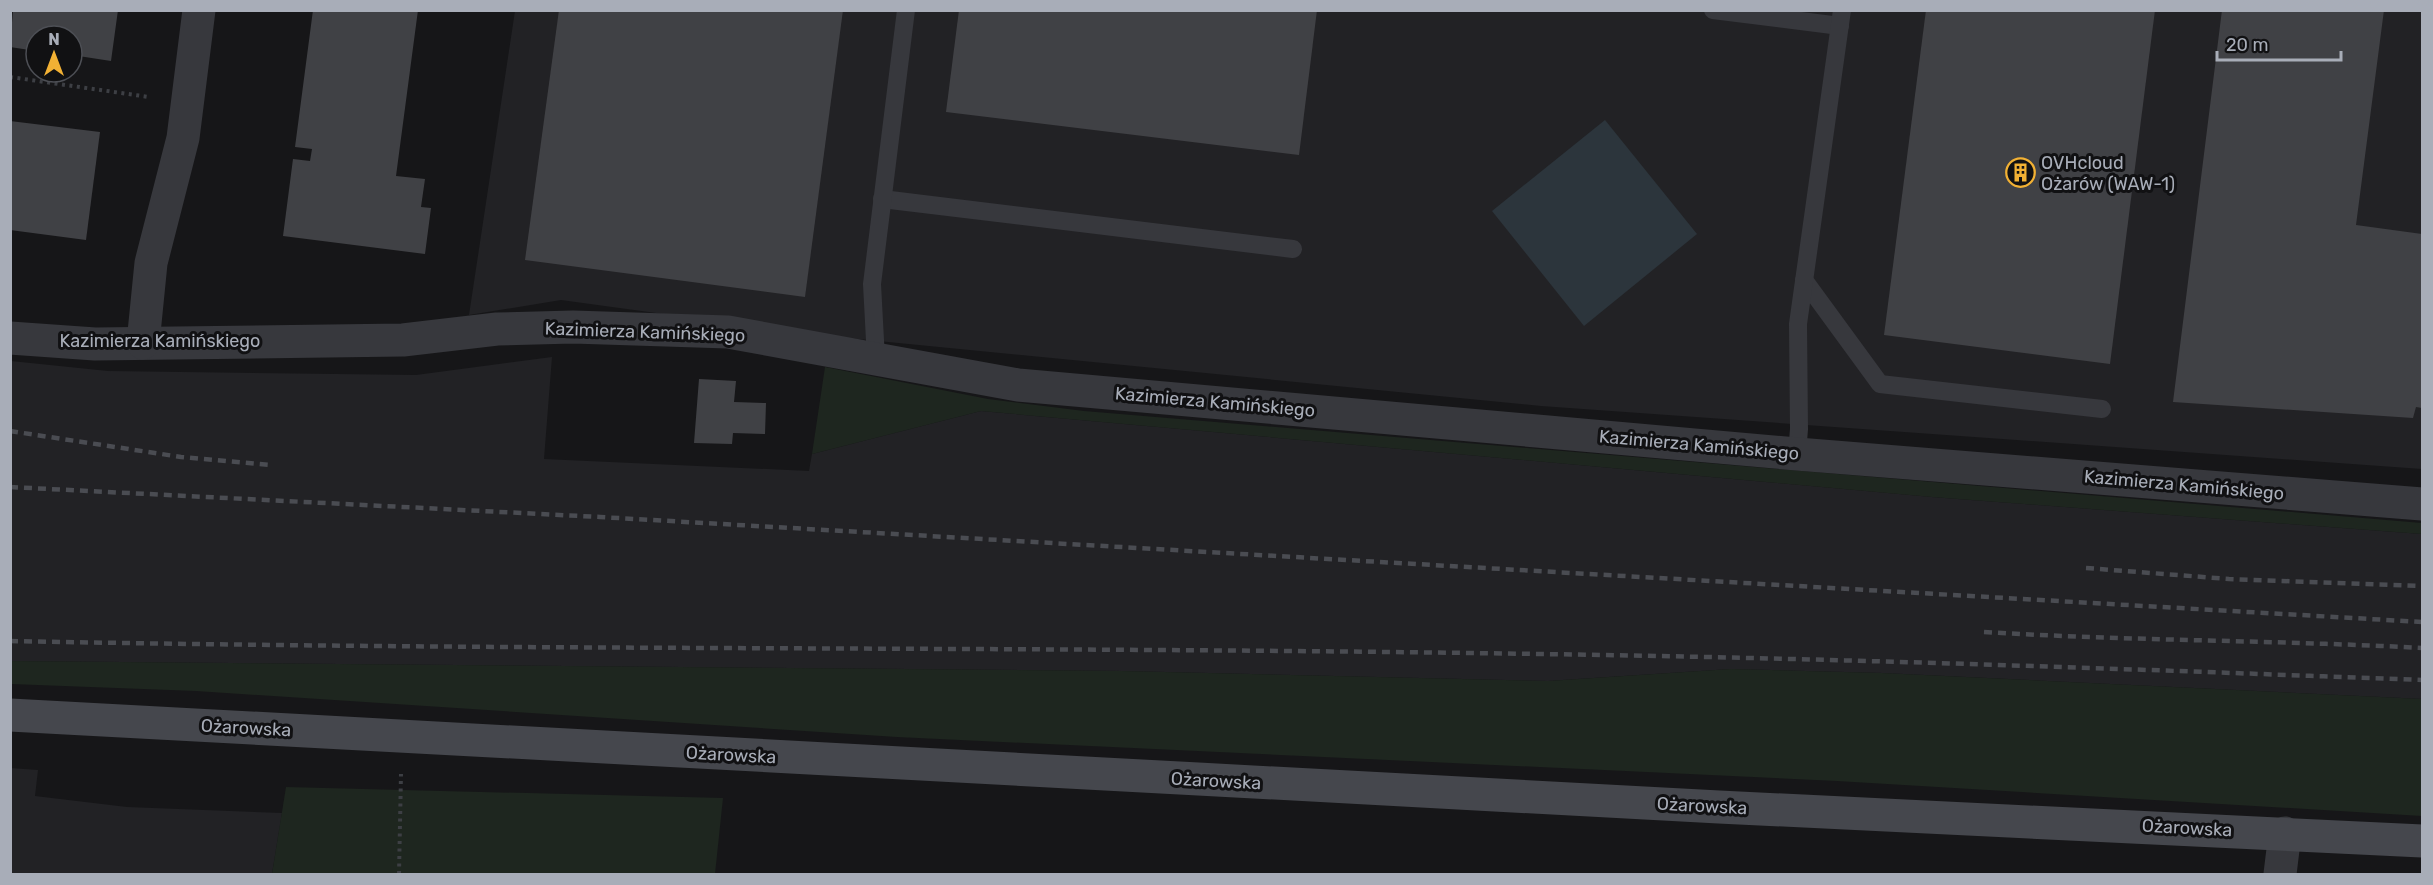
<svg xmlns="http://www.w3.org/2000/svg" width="2433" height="885" font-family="Rubik,sans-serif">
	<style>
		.built { fill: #222225 }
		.green { fill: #1e261f }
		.water { fill: #2c353c }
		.building { fill: #404145 }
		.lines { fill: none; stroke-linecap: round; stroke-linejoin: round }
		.path { stroke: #3d3f44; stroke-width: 4; stroke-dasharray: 3 4.5; stroke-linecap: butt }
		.lane { stroke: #37383d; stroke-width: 18 }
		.street { stroke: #37383d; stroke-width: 33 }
		.secondary { stroke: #45474d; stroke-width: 33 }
		.rail { stroke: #4a4c52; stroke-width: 4.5; stroke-dasharray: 8 6; stroke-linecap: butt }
		.labels { text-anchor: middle; stroke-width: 6; stroke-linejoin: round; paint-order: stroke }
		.poi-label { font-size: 18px; fill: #a8adb8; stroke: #111113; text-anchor: start }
		.street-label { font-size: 18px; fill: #a8adb8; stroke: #111113 }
	</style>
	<rect width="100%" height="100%" fill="#161618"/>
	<g class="built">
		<path d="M515 11H2422V469L1541 406 817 335 561 300 469 315Z"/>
		<path d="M552 357 544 459 809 471 812 454 981 411 1932 497 2422 534V699L1882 673 1731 669 1548 681 1122 671 11 661V361L108 371 416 375Z"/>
		<path d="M10 768 38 770 35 796 127 807 282 813 272 874H11Z"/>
	</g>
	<g class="green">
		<path d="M825 367 988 399 1084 411 2422 523V534L1932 497 981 411 812 454Z"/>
		<path d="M11 661 1122 671 1548 681 1731 669 1882 673 2422 699V816L1837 781 897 737 196 691 11 684Z"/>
		<path d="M286 787 723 798 715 874H272Z"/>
	</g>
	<path class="water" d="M1605 120 1697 234 1584 326 1492 211Z"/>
	<g class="building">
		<path d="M13 10H118L111 61 72 55V36H36V51L10 47Z"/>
		<path d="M313 10H418L396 176 425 179 421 207 431 208 425 254 283 236 293 159 310 161 312 149 295 147Z"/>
		<path d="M559 10H843L805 297 525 260Z"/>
		<path d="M959 10H1317L1299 155 946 112Z"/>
		<path d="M1926 10H2155L2110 364 1884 335Z"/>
		<path d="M2222 10H2384L2356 225 2422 234V408L2416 407 2413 418 2173 402Z"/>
		<path d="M10 121 100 132 86 240 10 230Z"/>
		<path d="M699 379 736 381 734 402 766 403 765 434 733 433 732 444 694 443Z"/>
	</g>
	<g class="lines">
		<g class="path">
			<path d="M10 77 149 97"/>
			<path d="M399 874 401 774"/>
		</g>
		<g class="lane">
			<path d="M1713 10 1840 26"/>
			<path d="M882 199 1293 249"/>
			<path d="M1804 280 1880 384 2102 409"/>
			<path d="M876 359 872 284 906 10"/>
			<path d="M1797 454 1799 429 1798 324 1842 10"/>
		</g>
		<g class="street">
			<path d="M10 338 95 344 403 340 497 329 573 327 728 332 1018 385 1797 454 2422 504"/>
			<path d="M143 343 151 263 183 138 199 10"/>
			<path d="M2280 874 2285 833"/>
		</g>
		<path class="secondary" d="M10 715 1719 807 2422 841"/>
		<g class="rail">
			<path d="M10 431 181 457 271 465"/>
			<path d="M10 487 600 517 2422 622"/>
			<path d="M2086 568 2229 579 2422 586"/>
			<path d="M1984 632C2130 641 2276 640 2422 648"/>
			<path d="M10 641C520 651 1029 646 1538 654 1833 658 2128 669 2422 680"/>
		</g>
	</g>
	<defs>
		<symbol id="building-ring" viewBox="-11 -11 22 22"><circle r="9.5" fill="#111113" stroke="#f2b134" stroke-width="1.5"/><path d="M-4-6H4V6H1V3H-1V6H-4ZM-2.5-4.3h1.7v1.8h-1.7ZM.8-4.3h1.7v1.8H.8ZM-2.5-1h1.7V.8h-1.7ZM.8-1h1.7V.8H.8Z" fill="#f2b134"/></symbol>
	</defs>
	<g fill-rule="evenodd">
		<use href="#building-ring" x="2004" y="156" width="33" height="33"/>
	</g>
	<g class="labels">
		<g class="poi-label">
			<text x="2041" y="169">OVHcloud<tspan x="2041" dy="21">Ożarów (WAW-1)</tspan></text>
		</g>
		<g class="street-label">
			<text transform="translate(645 332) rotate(2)" y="6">Kazimierza Kamińskiego</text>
			<text x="160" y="347">Kazimierza Kamińskiego</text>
			<text transform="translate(1215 402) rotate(5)" y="6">Kazimierza Kamińskiego</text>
			<text transform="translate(1699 445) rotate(5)" y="6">Kazimierza Kamińskiego</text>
			<text transform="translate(2184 485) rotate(5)" y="6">Kazimierza Kamińskiego</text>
			<text transform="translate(246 728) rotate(3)" y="6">Ożarowska</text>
			<text transform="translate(731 755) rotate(3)" y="6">Ożarowska</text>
			<text transform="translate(1216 781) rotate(3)" y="6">Ożarowska</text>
			<text transform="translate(1702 806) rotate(3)" y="6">Ożarowska</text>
			<text transform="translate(2187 828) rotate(3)" y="6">Ożarowska</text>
		</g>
	</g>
	<rect width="2433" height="885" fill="none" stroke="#a8adb8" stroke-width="24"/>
	<g transform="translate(54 54)"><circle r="28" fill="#111113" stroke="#4d4f55" stroke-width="1.5"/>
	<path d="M0-4.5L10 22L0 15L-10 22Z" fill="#f2b134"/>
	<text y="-9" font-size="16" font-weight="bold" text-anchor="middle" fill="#a8adb8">N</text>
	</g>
	<path d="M2217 51v9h124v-9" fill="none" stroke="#a8adb8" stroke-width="3"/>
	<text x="2226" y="51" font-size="18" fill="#a8adb8" stroke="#111113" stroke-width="4.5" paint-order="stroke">20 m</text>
</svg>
